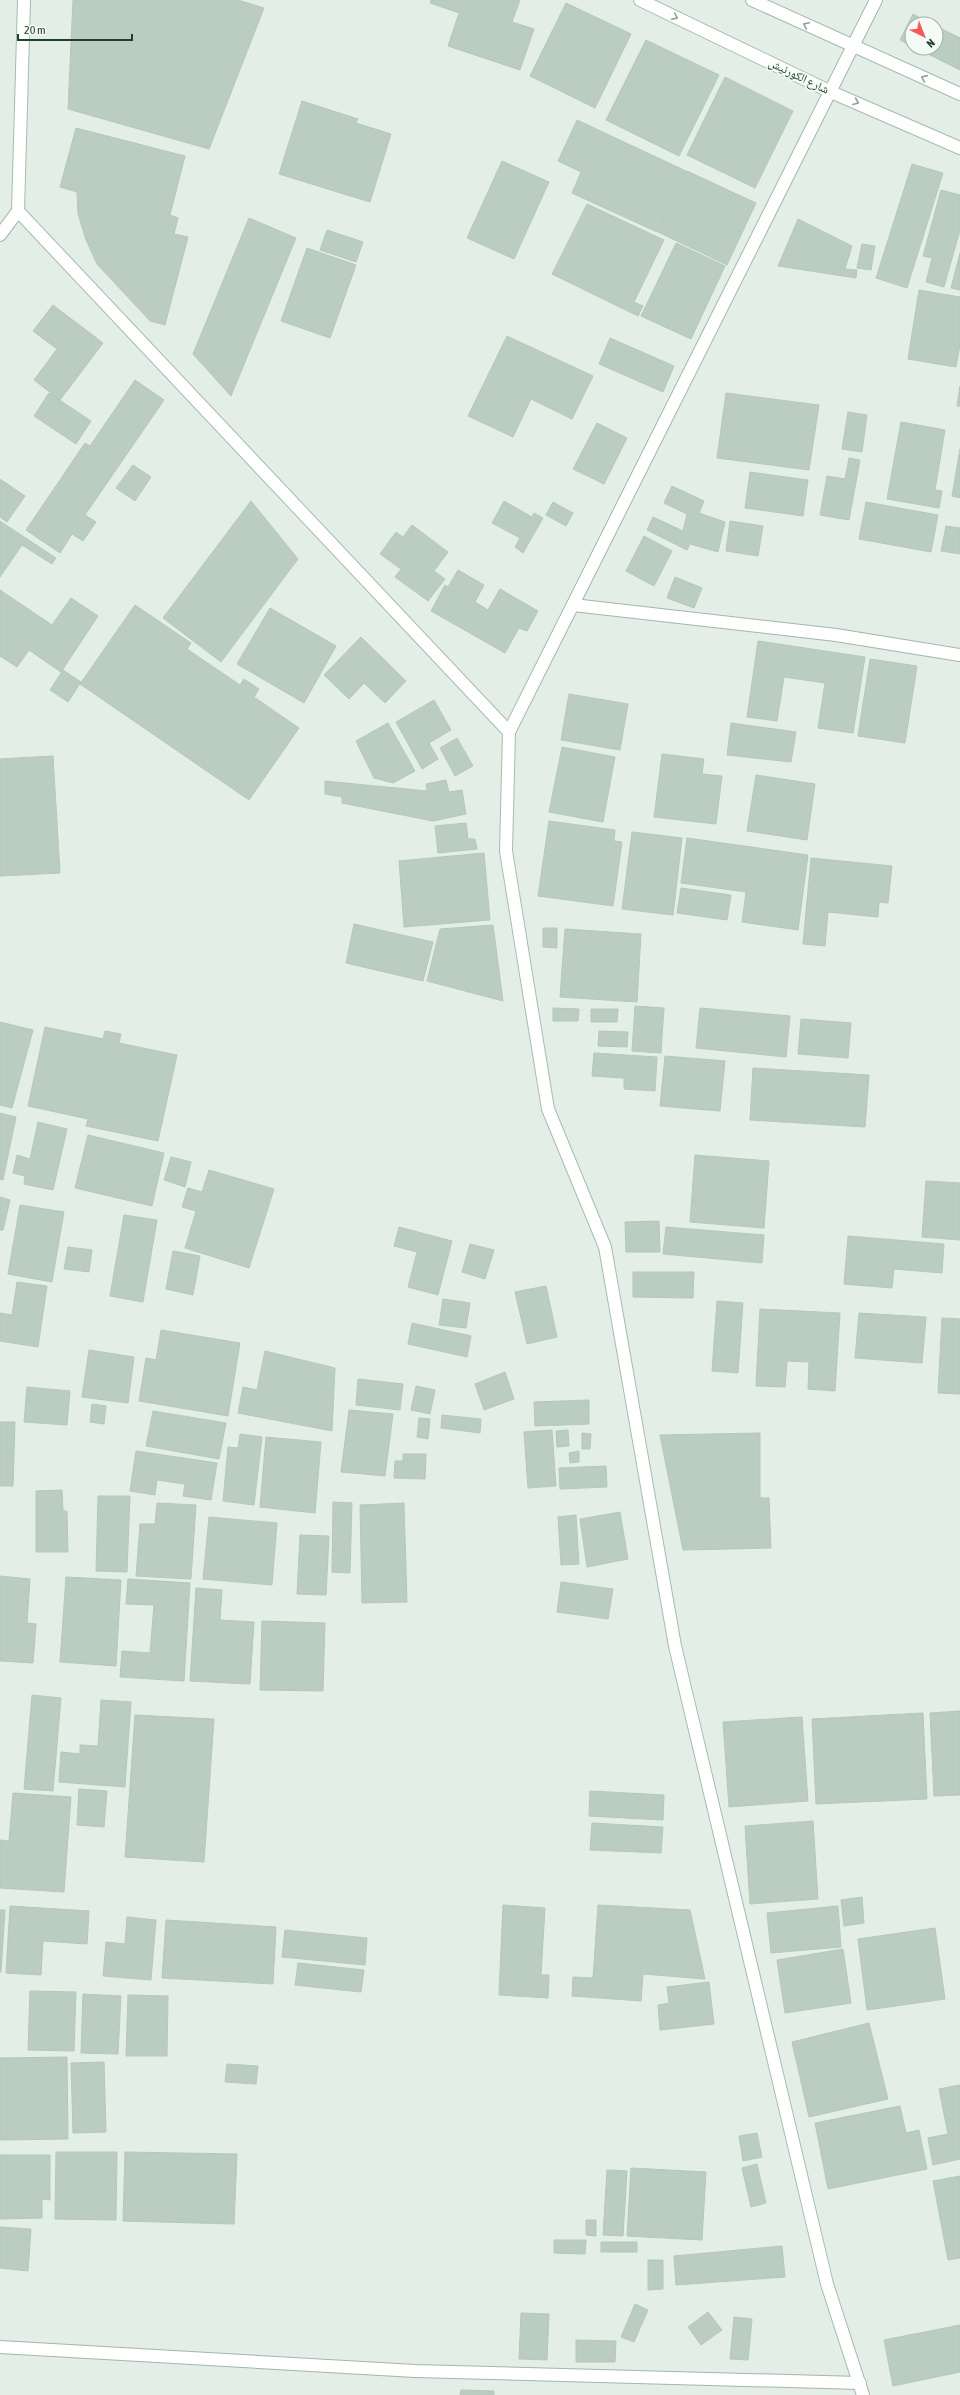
<svg xmlns="http://www.w3.org/2000/svg" width="960" height="2395" font-family="'Asap Condensed','Noto Naskh Arabic',sans-serif">
	<style>
		.building { fill: #bbccc1; stroke: #b5c8bb }
		.lines { fill: none; stroke-linecap: round; stroke-linejoin: round }
		.street-casing { stroke: #a5b6ac; stroke-width: 14 }
		.secondary-casing { stroke: #a4bdae; stroke-width: 14 }
		.street { stroke: #fff; stroke-width: 12 }
		.secondary { stroke: #fff; stroke-width: 12 }
		.oneway { stroke: #90a098 }
		.labels { text-anchor: middle; stroke-width: 3.5; stroke-linejoin: round; paint-order: stroke }
		.street-label { font-size: 12px; fill: #224030; stroke: #f4faf5 }
	</style>
	<rect width="100%" height="100%" fill="#e3eee6"/>
	<g class="building">
		<path d="M73 0H238L264 8 209 149 68 109Z"/>
		<path d="M431 0H520L512 22 534 29 520 70 448 46 459 13 430 3Z"/>
		<path d="M566 3 631 34 595 108 530 76Z"/>
		<path d="M913 14 932 24H912V46L900 40Z"/>
		<path d="M936 26 960 38V70L916 48H936Z"/>
		<path d="M646 40 719 75 679 156 606 120Z"/>
		<path d="M725 77 793 111 755 188 687 155Z"/>
		<path d="M302 101 358 119 356 123 391 134 370 202 279 174Z"/>
		<path d="M577 120 686 171 657 232 572 193 581 172 558 161Z"/>
		<path d="M76 128 185 156 170 215 178 218 174 234 188 237 165 325 150 321 97 264 86 240 78 214 77 192 60 187Z"/>
		<path d="M502 161 549 182 514 259 467 238Z"/>
		<path d="M912 164 943 173 907 288 876 278Z"/>
		<path d="M687 171 756 203 727 265 658 232Z"/>
		<path d="M941 190 960 195V230L944 287 926 282 932 258 923 256Z"/>
		<path d="M587 204 664 240 634 302 643 306 638 316 552 274Z"/>
		<path d="M249 218 296 238 231 396 193 354Z"/>
		<path d="M798 219 852 246 845 269 857 270 856 278 778 266Z"/>
		<path d="M327 230 363 242 356 262 320 250Z"/>
		<path d="M676 243 725 266 691 339 641 316Z"/>
		<path d="M862 244 875 246 871 270 857 268Z"/>
		<path d="M307 248 356 265 330 338 281 321Z"/>
		<path d="M960 253V290L951 288Z"/>
		<path d="M919 290 960 297V345L956 367 908 359Z"/>
		<path d="M53 305 103 343 60 400 34 380 57 349 33 331Z"/>
		<path d="M507 336 593 376 572 419 531 399 513 437 468 416Z"/>
		<path d="M610 338 674 366 663 392 599 364Z"/>
		<path d="M135 380 164 400 85 515 96 522 83 541 72 534 60 553 26 530 85 443 90 446Z"/>
		<path d="M960 386V406H957Z"/>
		<path d="M49 393 91 421 76 444 34 416Z"/>
		<path d="M726 393 819 405 809 470 717 458Z"/>
		<path d="M848 412 867 415 862 452 842 449Z"/>
		<path d="M901 422 945 430 935 490 942 491 939 508 887 499Z"/>
		<path d="M597 423 627 438 604 484 573 469Z"/>
		<path d="M960 449V498L952 496Z"/>
		<path d="M849 458 860 460 849 520 820 515 827 476 845 479Z"/>
		<path d="M133 465 151 477 135 501 116 488Z"/>
		<path d="M750 472 808 480 803 516 745 508Z"/>
		<path d="M0 479 25 496 7 522 0 517Z"/>
		<path d="M672 486 704 501 699 513 725 522 718 552 690 544 687 550 647 530 653 517 683 531 687 514 664 503Z"/>
		<path d="M251 501 298 559 221 662 163 618Z"/>
		<path d="M504 501 532 517 534 513 543 518 523 553 515 547 520 538 492 523Z"/>
		<path d="M553 502 573 513 566 526 546 515Z"/>
		<path d="M866 502 938 515 931 552 859 539Z"/>
		<path d="M0 521 56 558 52 564 22 545 0 577Z"/>
		<path d="M730 521 763 526 758 556 726 551Z"/>
		<path d="M412 525 448 552 434 571 445 579 428 601 395 577 401 569 380 554 396 532 403 537Z"/>
		<path d="M946 526 960 528V554L941 551Z"/>
		<path d="M644 536 672 551 654 586 626 571Z"/>
		<path d="M458 570 484 585 475 602 488 610 500 589 538 611 527 631 519 628 505 653 431 611 445 585 448 587Z"/>
		<path d="M675 577 702 588 694 608 667 598Z"/>
		<path d="M0 590 52 625 71 598 98 616 61 672 29 650 17 667 0 656Z"/>
		<path d="M135 605 191 643 187 649 240 685 244 679 259 689 254 697 299 728 249 800 80 684Z"/>
		<path d="M270 608 336 646 304 703 237 664Z"/>
		<path d="M361 637 406 681 385 703 364 683 349 699 324 675Z"/>
		<path d="M758 641 865 657 853 733 818 728 825 683 784 677 777 721 747 717Z"/>
		<path d="M870 659 917 666 905 743 858 736Z"/>
		<path d="M63 670 81 682 68 702 50 690Z"/>
		<path d="M569 694 628 704 620 750 561 740Z"/>
		<path d="M434 700 451 730 429 743 438 759 422 769 396 722Z"/>
		<path d="M388 723 415 771 393 783 374 778 356 741Z"/>
		<path d="M731 723 796 732 791 762 727 755Z"/>
		<path d="M457 738 473 766 455 776 440 748Z"/>
		<path d="M562 747 615 757 603 822 549 812Z"/>
		<path d="M662 754 704 759 702 774 722 776 716 824 654 817Z"/>
		<path d="M53 756 60 873 0 876V759Z"/>
		<path d="M756 775 815 784 807 840 747 831Z"/>
		<path d="M446 780 449 792 462 790 466 814 433 821 342 803V797L325 794V781L427 791 426 784Z"/>
		<path d="M549 821 615 830 614 841 622 842 613 906 538 896Z"/>
		<path d="M466 823 468 839H475L477 849 438 853 435 826Z"/>
		<path d="M632 832 682 838 673 915 622 909Z"/>
		<path d="M687 838 808 855 798 930 742 922 746 892 681 883Z"/>
		<path d="M484 853 490 920 404 927 399 861Z"/>
		<path d="M811 858 892 866 888 903 879 902 878 917 828 912 825 946 803 944Z"/>
		<path d="M681 888 731 895 727 920 677 913Z"/>
		<path d="M354 924 433 942 423 981 346 963Z"/>
		<path d="M493 925 503 1001 427 981 440 929Z"/>
		<path d="M543 928H557V948L543 947Z"/>
		<path d="M565 929 641 934 637 1002 560 997Z"/>
		<path d="M635 1006 664 1008 661 1053 632 1051Z"/>
		<path d="M553 1008 579 1009 578 1021H553Z"/>
		<path d="M700 1008 790 1016 786 1057 696 1048Z"/>
		<path d="M591 1009H618L617 1022H591Z"/>
		<path d="M801 1019 851 1023 848 1058 798 1054Z"/>
		<path d="M0 1022 33 1030 12 1108 0 1105Z"/>
		<path d="M45 1027 103 1039 105 1031 121 1034 119 1043 177 1055 158 1141 86 1126 88 1119 28 1106Z"/>
		<path d="M599 1031 628 1032 627 1047 598 1046Z"/>
		<path d="M594 1053 657 1057 655 1091 624 1089V1078L592 1076Z"/>
		<path d="M665 1056 725 1061 720 1111 660 1106Z"/>
		<path d="M753 1068 869 1075 865 1127 750 1120Z"/>
		<path d="M0 1113 16 1117 3 1180 0 1179Z"/>
		<path d="M38 1122 67 1129 53 1190 24 1184 25 1176 13 1173 17 1155 30 1159Z"/>
		<path d="M88 1135 164 1153 152 1206 75 1188Z"/>
		<path d="M695 1155 769 1161 764 1228 690 1222Z"/>
		<path d="M171 1157 191 1162 185 1187 164 1180Z"/>
		<path d="M209 1170 274 1189 249 1268 185 1248 196 1211 182 1207 188 1188 202 1192Z"/>
		<path d="M926 1181 960 1183V1240L922 1237Z"/>
		<path d="M0 1197 10 1200 3 1230H0Z"/>
		<path d="M20 1205 64 1212 52 1282 8 1274Z"/>
		<path d="M124 1215 157 1220 143 1302 110 1296Z"/>
		<path d="M659 1221 660 1252H626L625 1222Z"/>
		<path d="M399 1227 452 1241 438 1295 408 1287 417 1252 394 1246Z"/>
		<path d="M666 1227 764 1235 762 1263 663 1254Z"/>
		<path d="M848 1236 944 1244 942 1273 894 1269 892 1288 844 1284Z"/>
		<path d="M470 1244 494 1250 485 1279 462 1272Z"/>
		<path d="M68 1247 92 1250 89 1272 64 1269Z"/>
		<path d="M173 1251 200 1256 193 1295 166 1289Z"/>
		<path d="M633 1272H694L693 1298 633 1297Z"/>
		<path d="M17 1282 47 1286 38 1347 0 1341V1313L12 1315Z"/>
		<path d="M546 1286 557 1337 527 1344 515 1292Z"/>
		<path d="M443 1299 470 1303 466 1328 439 1325Z"/>
		<path d="M717 1301 743 1303 738 1373 712 1371Z"/>
		<path d="M760 1309 840 1313 835 1391 808 1389 809 1362 787 1361 785 1387 756 1386Z"/>
		<path d="M859 1313 926 1317 922 1363 855 1358Z"/>
		<path d="M942 1318 960 1319V1394L938 1393Z"/>
		<path d="M412 1323 471 1336 467 1357 408 1344Z"/>
		<path d="M161 1330 240 1343 228 1416 139 1401 146 1358 156 1360Z"/>
		<path d="M89 1350 134 1357 128 1403 82 1397Z"/>
		<path d="M265 1351 335 1368 332 1431 238 1413 243 1387 257 1390Z"/>
		<path d="M505 1372 514 1399 484 1410 475 1384Z"/>
		<path d="M358 1379 403 1384 400 1410 356 1405Z"/>
		<path d="M416 1386 435 1390 430 1414 411 1410Z"/>
		<path d="M27 1387 70 1391 67 1425 24 1422Z"/>
		<path d="M589 1400V1424L535 1426 534 1402Z"/>
		<path d="M92 1404 106 1406 104 1424 90 1422Z"/>
		<path d="M349 1410 393 1414 385 1476 341 1472Z"/>
		<path d="M153 1411 226 1423 219 1459 146 1446Z"/>
		<path d="M442 1415 481 1419 480 1433 441 1428Z"/>
		<path d="M419 1418 430 1419 428 1439 417 1437Z"/>
		<path d="M0 1422H15L13 1486H0Z"/>
		<path d="M552 1430 556 1486 528 1488 524 1432Z"/>
		<path d="M568 1430 569 1446 557 1447 556 1431Z"/>
		<path d="M582 1433 591 1434 590 1449H582Z"/>
		<path d="M760 1433V1498H769L771 1548 683 1550 660 1435Z"/>
		<path d="M240 1434 262 1437 254 1505 223 1501 228 1447 238 1448Z"/>
		<path d="M266 1437 321 1442 315 1513 260 1507Z"/>
		<path d="M136 1451 217 1463 211 1500 183 1496 185 1484 157 1480 155 1495 130 1491Z"/>
		<path d="M579 1451V1462L570 1463 569 1453Z"/>
		<path d="M403 1454H426L425 1479 394 1478 395 1461H403Z"/>
		<path d="M606 1466 607 1487 560 1489 559 1468Z"/>
		<path d="M62 1490 63 1511H67L68 1552H36V1491Z"/>
		<path d="M98 1496H130L127 1572 96 1571Z"/>
		<path d="M333 1502 352 1503 350 1573 332 1572Z"/>
		<path d="M157 1503 196 1505 191 1579 136 1576 140 1524H155Z"/>
		<path d="M404 1503 407 1602 362 1603 360 1505Z"/>
		<path d="M620 1512 628 1559 587 1567 580 1519Z"/>
		<path d="M576 1515 579 1564 561 1565 558 1517Z"/>
		<path d="M209 1517 277 1523 272 1585 203 1579Z"/>
		<path d="M300 1535 329 1536 326 1595 297 1594Z"/>
		<path d="M0 1576 30 1579 27 1623 36 1624 33 1663 0 1661Z"/>
		<path d="M66 1577 121 1580 116 1666 60 1662Z"/>
		<path d="M128 1579 190 1583 184 1681 120 1677 122 1651 150 1653 154 1605 126 1604Z"/>
		<path d="M561 1582 613 1589 608 1619 557 1612Z"/>
		<path d="M196 1588 222 1590 220 1620 254 1622 250 1684 190 1681Z"/>
		<path d="M262 1621 325 1623 323 1691 260 1690Z"/>
		<path d="M32 1695 61 1698 53 1791 24 1789Z"/>
		<path d="M101 1700 131 1702 125 1787 59 1782 61 1752 80 1754V1745L98 1746Z"/>
		<path d="M960 1711V1795L934 1796 930 1713Z"/>
		<path d="M923 1713 927 1799 816 1804 812 1719Z"/>
		<path d="M135 1715 214 1719 204 1862 125 1857Z"/>
		<path d="M802 1717 808 1801 729 1807 723 1722Z"/>
		<path d="M79 1789 107 1791 104 1827 77 1825Z"/>
		<path d="M590 1791 664 1795 663 1820 589 1816Z"/>
		<path d="M13 1793 71 1797 64 1892 0 1888V1840L9 1841Z"/>
		<path d="M813 1821 818 1899 750 1904 745 1826Z"/>
		<path d="M592 1823 663 1827 661 1853 590 1850Z"/>
		<path d="M862 1897 864 1923 844 1926 841 1900Z"/>
		<path d="M503 1905 545 1908 541 1975H549L548 1998 499 1995Z"/>
		<path d="M598 1905 690 1910 705 1979 643 1974 641 2001 572 1996 573 1977 593 1978Z"/>
		<path d="M10 1906 89 1911 87 1944 43 1941 41 1975 6 1973Z"/>
		<path d="M838 1906 841 1947 771 1953 767 1913Z"/>
		<path d="M0 1910H5L1 1972H0Z"/>
		<path d="M127 1917 156 1920 151 1980 103 1976 106 1942 125 1944Z"/>
		<path d="M166 1920 276 1927 273 1984 162 1978Z"/>
		<path d="M935 1928 945 1999 867 2010 858 1939Z"/>
		<path d="M285 1930 367 1938 365 1965 282 1957Z"/>
		<path d="M843 1949 851 2003 785 2013 777 1960Z"/>
		<path d="M298 1963 364 1970 361 1992 295 1985Z"/>
		<path d="M709 1982 714 2024 660 2030 658 2005 669 2003 667 1987Z"/>
		<path d="M30 1991 76 1992 74 2051 28 2050Z"/>
		<path d="M83 1994 121 1996 118 2054 81 2053Z"/>
		<path d="M128 1995 168 1996 167 2056H126Z"/>
		<path d="M869 2023 888 2099 809 2117 792 2042Z"/>
		<path d="M67 2057 68 2139 0 2140V2058Z"/>
		<path d="M104 2062 106 2132 73 2133 71 2063Z"/>
		<path d="M227 2064 258 2066 256 2084 225 2082Z"/>
		<path d="M960 2085V2159L933 2165 928 2138 948 2134 939 2089Z"/>
		<path d="M900 2106 906 2133 919 2130 927 2169 828 2189 815 2123Z"/>
		<path d="M757 2133 762 2157 743 2161 739 2136Z"/>
		<path d="M56 2152H117L116 2220 55 2219Z"/>
		<path d="M125 2152 237 2154 234 2224 123 2221Z"/>
		<path d="M0 2155H50V2200L42 2199V2218L0 2219Z"/>
		<path d="M757 2164 766 2203 751 2207 742 2168Z"/>
		<path d="M631 2168 706 2172 702 2240 627 2236Z"/>
		<path d="M607 2170 627 2171 623 2236 603 2235Z"/>
		<path d="M960 2176V2258L948 2260 933 2181Z"/>
		<path d="M586 2220H596V2236L586 2235Z"/>
		<path d="M0 2227 31 2229 28 2271 0 2268Z"/>
		<path d="M554 2240H586L585 2254 554 2253Z"/>
		<rect x="601" y="2242" width="36" height="10"/>
		<path d="M782 2246 785 2277 676 2285 674 2256Z"/>
		<path d="M648 2260H663V2289L648 2290Z"/>
		<path d="M635 2304 648 2310 634 2342 621 2337Z"/>
		<path d="M708 2312 722 2330 701 2345 688 2327Z"/>
		<path d="M521 2313 549 2314 547 2360 519 2359Z"/>
		<path d="M734 2317 752 2319 748 2360 730 2359Z"/>
		<path d="M960 2325V2372L893 2386 884 2340Z"/>
		<path d="M576 2340 616 2341 615 2362H576Z"/>
		<path d="M461 2390 494 2391V2395H460Z"/>
	</g>
	<g class="lines">
		<defs>
			<g id="street">
				<path d="M0 235 18 211"/>
				<path d="M573 605 836 635 960 655"/>
				<path d="M509 732 876 0"/>
				<path d="M0 2347 415 2371 860 2383"/>
			</g>
			<g id="secondary">
				<path d="M24 0 18 211 509 732 506 851 548 1109 605 1247 675 1646 827 2284 863 2395"/>
				<path d="M640 0 831 92 960 148"/>
				<path d="M752 0 960 94"/>
			</g>
		</defs>
		<use href="#street" class="street-casing"/>
		<use href="#secondary" class="secondary-casing"/>
		<use href="#street" class="street"/>
		<use href="#secondary" class="secondary"/>
	</g>
	<defs><path id="oneway-chevron" d="M-2-3.5L2.5 0L-2 3.5" fill="none" stroke-width="1.6" stroke-linecap="round" stroke-linejoin="round"/></defs>
	<g class="oneway">
		<use href="#oneway-chevron" transform="translate(675 17) rotate(26)"/>
		<use href="#oneway-chevron" transform="translate(806 25) rotate(-155)"/>
		<use href="#oneway-chevron" transform="translate(924 78) rotate(-156)"/>
		<use href="#oneway-chevron" transform="translate(856 102) rotate(23)"/>
	</g>
	<g class="labels">
		<g class="street-label">
			<text transform="translate(799 76) rotate(26)" y="4">شارع الكورنيش</text>
		</g>
	</g>
	<g transform="translate(924 36) rotate(137)"><circle r="19" fill="#f4faf5" stroke="#a0b0a6"/>
	<path d="M0-3L7 15L0 10L-7 15Z" fill="#f85759"/>
	<text y="-6" font-size="11" font-weight="bold" text-anchor="middle" fill="#224030">N</text>
	</g>
	<path d="M18 34v6h114v-6" fill="none" stroke="#224030" stroke-width="2"/>
	<text x="24" y="34" font-size="12" fill="#224030" stroke="#f4faf5" stroke-width="3" paint-order="stroke">20 m</text>
</svg>
